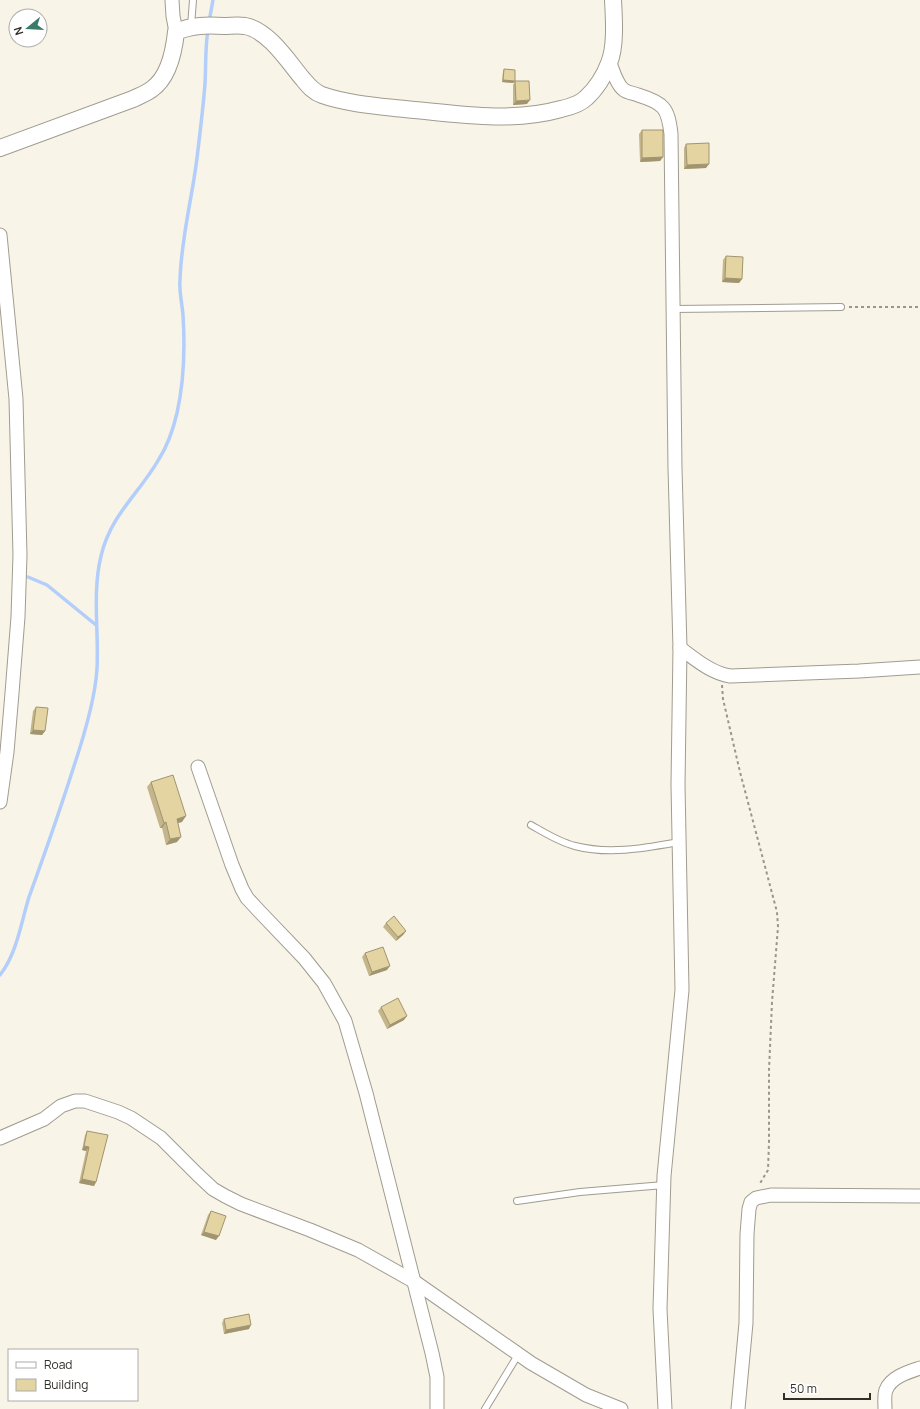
<svg xmlns="http://www.w3.org/2000/svg" width="920" height="1409" font-family="Manrope,sans-serif">
	<style>
		.lines { fill: none; stroke-linecap: round; stroke-linejoin: round }
		.stream { stroke: #b3cefa; stroke-width: 3.5 }
		.service-casing { stroke: #a09c90; stroke-width: 8 }
		.minor-casing { stroke: #a09c90; stroke-width: 15 }
		.tertiary-casing { stroke: #a09c90; stroke-width: 18 }
		.path { stroke: #99968d; stroke-width: 2; stroke-dasharray: 3 3; stroke-linecap: butt }
		.service { stroke: #fff; stroke-width: 6 }
		.minor { stroke: #fff; stroke-width: 13 }
		.tertiary { stroke: #fff; stroke-width: 16 }
		.wall { fill: #c4b68a }
		.shaded-wall { fill: #a09471 }
		.building { fill: #e4d4a1; stroke: #a09471 }
	</style>
	<rect width="100%" height="100%" fill="#f8f4e7"/>
	<g class="lines">
		<g class="stream">
			<path d="M209 22 213 0"/>
			<path d="M28 577 47 585 96 625"/>
			<path d="M0 975C17 953 21 923 29 897 45 853 60 810 74 766 84 736 95 700 97 669 99 632 92 593 101 556 111 514 139 494 159 459 168 445 173 430 177 413 184 382 185 347 183 315 182 303 179 292 180 280 181 239 192 199 197 158 200 133 203 109 205 84 206 66 205 48 208 30"/>
		</g>
		<defs>
			<g id="service">
				<path d="M191 26 193 0"/>
				<path d="M673 309 841 307"/>
				<path d="M531 825C545 833 559 842 575 846 610 855 645 848 679 842"/>
				<path d="M517 1201 580 1192 664 1185"/>
				<path d="M485 1409 518 1355"/>
			</g>
			<g id="minor">
				<path d="M172 0 173 16 176 32"/>
				<path d="M610 63C613 71 617 85 624 90 628 93 634 93 638 95 664 103 668 108 671 134L675 468 680 648 678 785 682 990 664 1176 660 1309 665 1409"/>
				<path d="M0 235 16 399 20 555 18 617 12 693 7 752 0 802"/>
				<path d="M680 648C695 659 711 673 730 676L859 671 920 667"/>
				<path d="M198 767 232 865 242 889 247 898 260 912 304 958 324 983 345 1021 366 1093 432 1353 437 1377V1409"/>
				<path d="M0 1138 44 1119 61 1106 75 1101H85L118 1112 131 1118 161 1138 197 1174 213 1189 225 1196 241 1204 310 1230 358 1250 415 1282 531 1363 586 1395 621 1409"/>
				<path d="M738 1409 746 1323 747 1234 749 1209 751 1202 756 1198 771 1195 920 1196"/>
				<path d="M885 1409C885 1403 884 1395 886 1390 891 1377 908 1372 920 1368"/>
			</g>
			<path id="tertiary" d="M0 148 133 99C139 96 147 93 152 89 169 77 174 51 176 32 192 25 207 25 224 26 230 26 238 25 245 26 268 30 288 61 302 78 308 85 313 92 322 95 348 104 378 106 405 109 457 114 511 123 561 109 570 107 580 104 586 98 596 89 605 75 609 63 616 47 614 18 613 0"/>
		</defs>
		<use href="#service" class="service-casing"/>
		<use href="#minor" class="minor-casing"/>
		<use href="#tertiary" class="tertiary-casing"/>
		<g class="path">
			<path d="M849 307H920"/>
			<path d="M722 685 723 699 740 772 777 912 778 927 772 1002 769 1070V1142L768 1170 759 1185"/>
		</g>
		<use href="#service" class="service"/>
		<use href="#minor" class="minor"/>
		<use href="#tertiary" class="tertiary"/>
	</g>
	<g class="wall">
		<path d="M504 69 515 81 513 83 502 82 503 71Z"/>
		<path d="M515 81 527 104 513 105V85Z"/>
		<path d="M642 130 663 157 660 161 640 162 639 134Z"/>
		<path d="M686 144 706 168 684 169V148Z"/>
		<path d="M726 256 742 279 739 283 722 282 723 260Z"/>
		<path d="M36 707 45 731 42 735 30 734 33 711Z"/>
		<path d="M151 782 182 822 178 823 177 842 166 845 162 828H160L147 787Z"/>
		<path d="M386 923 406 931 403 935 396 941 383 927Z"/>
		<path d="M365 953 387 970 369 976 362 957Z"/>
		<path d="M381 1007 404 1020 387 1029 378 1011Z"/>
		<path d="M87 1131 96 1182 94 1186 79 1183 86 1151 82 1150 85 1135Z"/>
		<path d="M211 1211 216 1240 201 1235 208 1215Z"/>
		<path d="M224 1319 249 1329 224 1334 222 1323Z"/>
	</g>
	<g class="shaded-wall">
		<path d="M503 80 515 81 513 83 502 82Z"/>
		<path d="M530 100 527 104 513 105 516 101Z"/>
		<path d="M663 157 660 161 640 162 642 158Z"/>
		<path d="M709 164 706 168 684 169 687 165Z"/>
		<path d="M725 278 742 279 739 283 722 282Z"/>
		<path d="M33 730 45 731 42 735 30 734Z"/>
		<path d="M186 816 182 822 173 824 177 819Z"/>
		<path d="M166 822 162 828H160L164 823Z"/>
		<path d="M181 837 177 842 166 845 170 839Z"/>
		<path d="M406 931 403 935 396 941 398 937Z"/>
		<path d="M390 966 387 970 369 976 372 972Z"/>
		<path d="M407 1016 404 1020 387 1029 390 1025Z"/>
		<path d="M84 1146 89 1147 86 1151 82 1150Z"/>
		<path d="M82 1179 96 1182 94 1186 79 1183Z"/>
		<path d="M204 1232 219 1236 216 1240 201 1235Z"/>
		<path d="M251 1325 249 1329 224 1334 226 1330Z"/>
	</g>
	<g class="building">
		<path d="M504 69 515 70V81L503 80Z"/>
		<path d="M515 81H529L530 100 516 101Z"/>
		<path d="M642 130H663V157L642 158Z"/>
		<path d="M709 143V164L687 165 686 144Z"/>
		<path d="M726 256 743 257 742 279 725 278Z"/>
		<path d="M36 707 48 708 45 731 33 730Z"/>
		<path d="M173 775 186 816 177 819 181 837 170 839 166 822 164 823 151 782Z"/>
		<path d="M394 916 406 931 398 937 386 923Z"/>
		<path d="M383 947 390 966 372 972 365 953Z"/>
		<path d="M398 998 407 1016 390 1025 381 1007Z"/>
		<path d="M87 1131 108 1135 96 1182 82 1179 89 1147 84 1146Z"/>
		<path d="M211 1211 226 1216 219 1236 204 1232Z"/>
		<path d="M249 1314 251 1325 226 1330 224 1319Z"/>
	</g>
	<rect x="8" y="1349" width="130" height="52" fill="#ffffff" stroke="#acacaa"/>
	<rect x="16" y="1362" width="20" height="6" fill="#ffffff" stroke="#acacaa"/>
	<text x="44" y="1369" font-size="12" fill="#302f2a">Road</text>
	<rect x="16" y="1379" width="20" height="12" fill="#e4d4a1" stroke="#acacaa"/>
	<text x="44" y="1389" font-size="12" fill="#302f2a">Building</text>
	<g transform="translate(28 28) rotate(252)"><circle r="19" fill="#ffffff" stroke="#acacaa"/>
	<path d="M0-3L7 15L0 10L-7 15Z" fill="#3a7b6a"/>
	<text y="-6" font-size="11" font-weight="bold" text-anchor="middle" fill="#302f2a">N</text>
	</g>
	<path d="M784 1393v6h86v-6" fill="none" stroke="#302f2a" stroke-width="2"/>
	<text x="790" y="1393" font-size="12" fill="#302f2a" stroke="#ffffff" stroke-width="3" paint-order="stroke">50 m</text>
</svg>
